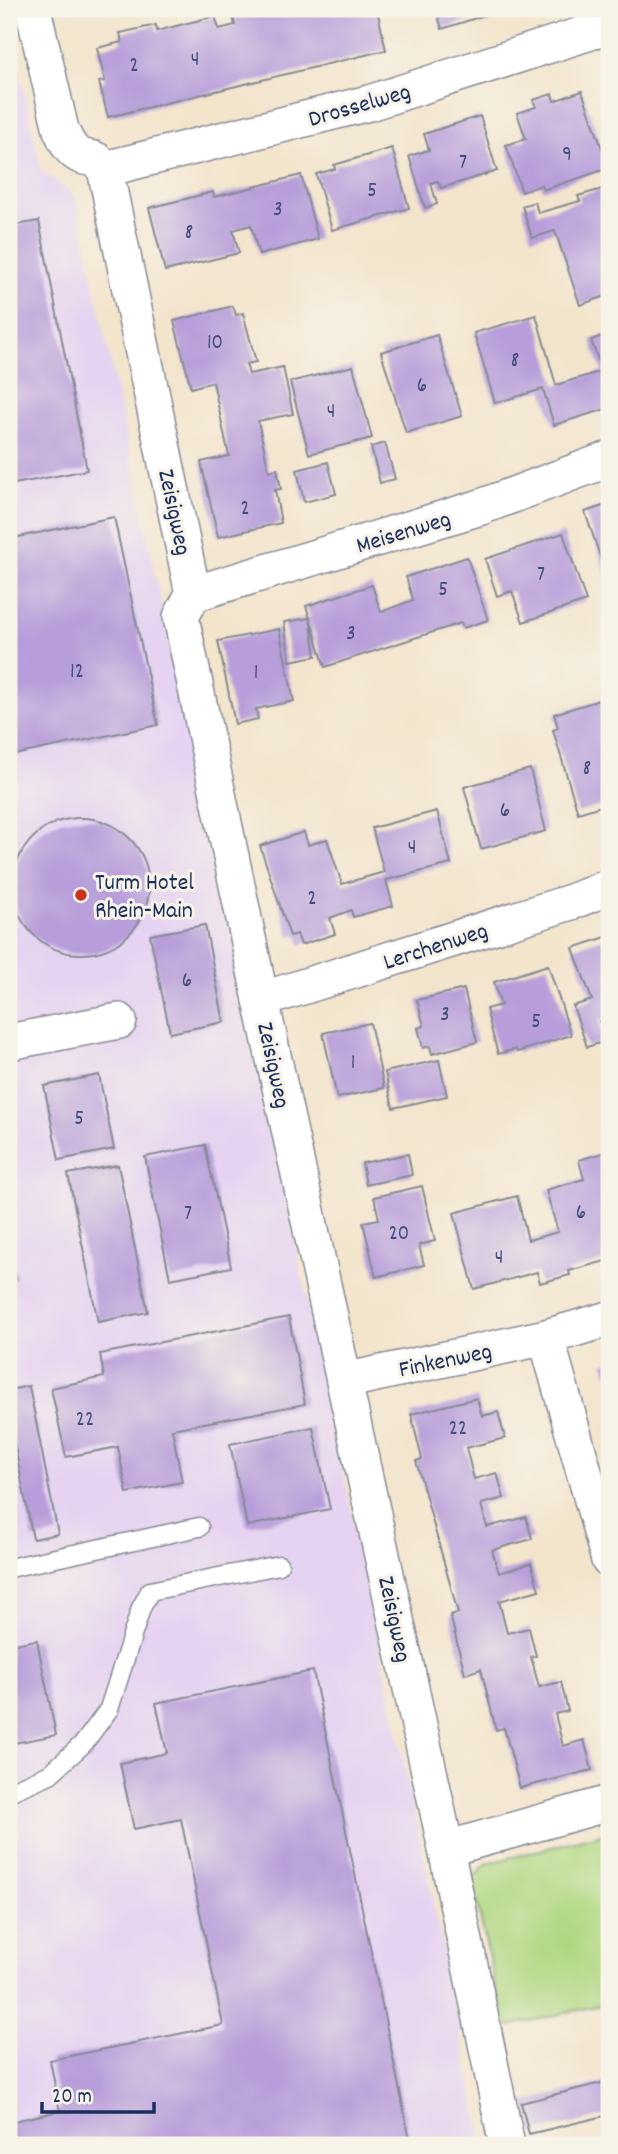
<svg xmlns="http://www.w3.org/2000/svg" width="618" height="2154" font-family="Dekko,sans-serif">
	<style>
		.built { fill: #e5d3f1 }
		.green { fill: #b0d882; stroke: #668470; stroke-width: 2 }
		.building { fill: #b79eda }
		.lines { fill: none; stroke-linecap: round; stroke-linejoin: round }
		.lane-casing { stroke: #878a95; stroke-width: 21 }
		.street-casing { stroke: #878a95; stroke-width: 38 }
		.lane { stroke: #fff; stroke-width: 18 }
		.street { stroke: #fff; stroke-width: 35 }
		.poi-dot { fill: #c8321e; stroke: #f7f3e8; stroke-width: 2.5 }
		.labels { text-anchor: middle; stroke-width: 6; stroke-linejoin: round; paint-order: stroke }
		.number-label { font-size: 21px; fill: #424b7d }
		.street-label { font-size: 24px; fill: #1b2f5e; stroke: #f7f3e8 }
		.poi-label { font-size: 24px; fill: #1b2f5e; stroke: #f7f3e8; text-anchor: start }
	</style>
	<rect width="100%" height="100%" fill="#f7f3e8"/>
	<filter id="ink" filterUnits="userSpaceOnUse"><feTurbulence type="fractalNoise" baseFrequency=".0143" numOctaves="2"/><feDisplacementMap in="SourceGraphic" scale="14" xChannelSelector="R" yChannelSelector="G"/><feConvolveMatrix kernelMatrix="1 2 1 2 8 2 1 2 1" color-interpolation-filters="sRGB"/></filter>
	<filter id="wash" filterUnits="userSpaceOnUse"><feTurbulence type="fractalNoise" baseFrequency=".00686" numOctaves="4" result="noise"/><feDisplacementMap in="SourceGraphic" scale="28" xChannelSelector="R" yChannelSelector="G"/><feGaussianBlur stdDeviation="1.57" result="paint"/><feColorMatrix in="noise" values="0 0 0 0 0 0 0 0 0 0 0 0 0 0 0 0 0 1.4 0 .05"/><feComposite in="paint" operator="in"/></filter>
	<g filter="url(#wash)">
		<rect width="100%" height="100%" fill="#f3e4cc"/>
		<path class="built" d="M9 22 41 169 76 197 484 2145H9Z"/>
		<path class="green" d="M609 1832V2003L504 2027 472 1879 486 1864Z"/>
		<g id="blocks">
			<g class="building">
				<path d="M254 9H377L386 50 108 117 99 82 105 81 97 48 122 42 120 33 156 25 157 31 215 16 219 29 235 25 232 14Z"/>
				<path d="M436 9H504L442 29Z"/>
				<path d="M582 91 609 168 543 190 541 185 522 192 506 145 526 139 517 113 536 107 533 100 552 94 554 101Z"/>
				<path d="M480 116 497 171 441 188 438 181 431 183 437 204 425 208 409 156 429 150 424 134Z"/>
				<path d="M392 148 409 208 332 230 316 174 335 169 334 165Z"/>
				<path d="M301 175 318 239 259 255 251 225 233 230 239 253 165 271 149 208 213 192 214 197Z"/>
				<path d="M609 187V295L580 305 555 231 532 238 522 206 535 202 538 213 580 201 578 196Z"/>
				<path d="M39 221 87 470 9 485V226Z"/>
				<path d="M233 306 236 315 243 313 256 362 246 364 249 374 283 367 293 414 258 421 269 471 277 469 281 489 275 490 281 523 218 537 201 462 229 456 213 382 191 388 174 321Z"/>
				<path d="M536 315 556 385 602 371 591 340 609 334V408L554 425 543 389 495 403 474 333Z"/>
				<path d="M437 335 462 416 406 433 381 352Z"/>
				<path d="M353 366 372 438 309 454 290 382Z"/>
				<path d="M385 443 395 479 380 483 371 447Z"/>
				<path d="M328 462 336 494 304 502 297 470Z"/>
				<path d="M609 504V583L585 512Z"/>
				<path d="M114 517 158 725 9 756V539Z"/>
				<path d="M563 533 586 601 523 622 512 591 497 596 485 559Z"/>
				<path d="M467 557 488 620 463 628 461 623 325 667 310 618 316 656 290 661 284 622 310 618 306 606 372 585 381 612 413 600 406 577Z"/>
				<path d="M279 629 294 701 256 709 258 719 235 724 218 641Z"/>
				<path d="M609 697V809L605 810 604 805 578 813 553 730 558 728 554 714Z"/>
				<path d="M530 769 546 831 481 849 464 787Z"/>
				<path d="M437 811 451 864 386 880 393 906 353 917 351 910 330 918 335 934 301 945 297 934 290 936 260 846 304 832 308 845 327 839 342 884 384 872 372 828Z"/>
				<circle cx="81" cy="886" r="68"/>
				<path d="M205 925 224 1022 170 1033 150 935Z"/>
				<path d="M609 936V1018L599 1021 606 1041 587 1047 573 1006 592 1000 573 948Z"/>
				<path d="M548 965 571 1035 517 1052 516 1049 498 1054 486 1009 501 1005 494 982Z"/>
				<path d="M464 989 477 1042 432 1054 430 1046 423 1048 418 1028 424 1026 417 1000Z"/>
				<path d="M370 1023 384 1088 337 1098 323 1033Z"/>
				<path d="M439 1060 447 1096 393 1108 385 1072Z"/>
				<path d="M99 1075 114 1149 59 1160 44 1086Z"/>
				<path d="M205 1145 231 1267 170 1279 145 1157Z"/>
				<path d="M609 1151V1260L569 1271 570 1275 540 1283 537 1272 474 1289 454 1213 517 1196 528 1240 558 1232 546 1190 584 1179 579 1160Z"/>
				<path d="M408 1154 412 1175 366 1185 362 1163Z"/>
				<path d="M118 1165 148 1312 98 1322 68 1174Z"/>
				<path d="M422 1186 435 1241 419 1245 424 1265 376 1277 363 1222 379 1219 374 1197Z"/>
				<path d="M9 1249 16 1279 9 1281Z"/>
				<path d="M289 1317 305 1404 172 1429 182 1482 127 1493 118 1447 66 1457 51 1388 104 1377 100 1354Z"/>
				<path d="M609 1361V1379L604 1363Z"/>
				<path d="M29 1386 58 1534 33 1539 9 1416V1390Z"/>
				<path d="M477 1398 482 1416 498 1412 505 1438 466 1448 474 1479 497 1473 504 1498 481 1504 487 1527 526 1517 532 1539 492 1550 499 1573 531 1563 539 1590 499 1601 507 1633 529 1628 536 1656 531 1657 539 1687 561 1682 568 1711 555 1714 563 1746 584 1740 592 1770 520 1788 504 1728 496 1730 481 1669 465 1674 450 1615 458 1613 416 1461 422 1459 411 1414Z"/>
				<path d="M313 1427 330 1509 247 1526 230 1444Z"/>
				<path d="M37 1640 56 1735 9 1744V1645Z"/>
				<path d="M313 1671 411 2145H9V2122L60 2111 50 2060 223 2025 181 1819 134 1829 120 1763 167 1753 156 1703Z"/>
				<path d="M609 2081V2115L529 2134 521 2103Z"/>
			</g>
		</g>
	</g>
	<g filter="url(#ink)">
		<use href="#blocks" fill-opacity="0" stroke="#878a95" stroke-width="2"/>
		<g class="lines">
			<defs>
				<g id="lane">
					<path d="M9 1568 199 1527"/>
					<path d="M9 1792 50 1774 84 1743 109 1709 141 1608 150 1591 279 1565"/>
				</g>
				<g id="street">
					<path d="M33 9 61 130C65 138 69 150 79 155 92 161 94 154 105 169L193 594 181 617 261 1000 446 1849 507 2145"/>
					<path d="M105 169 369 103 609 26"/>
					<path d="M193 594 481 507 609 459"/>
					<path d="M261 1000 571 902 609 887"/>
					<path d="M9 1042 119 1021"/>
					<path d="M546 1337 609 1560"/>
					<path d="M344 1381 546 1337 609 1319"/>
					<path d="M446 1849 609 1803"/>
				</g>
			</defs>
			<use href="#lane" class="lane-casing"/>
			<use href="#street" class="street-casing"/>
			<use href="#lane" class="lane"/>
			<use href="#street" class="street"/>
		</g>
	</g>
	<circle class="poi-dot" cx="81" cy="895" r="7"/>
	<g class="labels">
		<g class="number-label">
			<text x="195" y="65">4</text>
			<text x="134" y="71">2</text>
			<text x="567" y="160">9</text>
			<text x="463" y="168">7</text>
			<text x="372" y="196">5</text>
			<text x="278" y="215">3</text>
			<text x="189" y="238">8</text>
			<text x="215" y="348">10</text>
			<text x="515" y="366">8</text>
			<text x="422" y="391">6</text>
			<text x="331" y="417">4</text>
			<text x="245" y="514">2</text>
			<text x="541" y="580">7</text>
			<text x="443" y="595">5</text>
			<text x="351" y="639">3</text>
			<text x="77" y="677">12</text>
			<text x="256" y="678">1</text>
			<text x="587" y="774">8</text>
			<text x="505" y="816">6</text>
			<text x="412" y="853">4</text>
			<text x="312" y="904">2</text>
			<text x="187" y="986">6</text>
			<text x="445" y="1020">3</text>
			<text x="536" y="1027">5</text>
			<text x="353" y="1068">1</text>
			<text x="79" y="1124">5</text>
			<text x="581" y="1218">6</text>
			<text x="188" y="1219">7</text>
			<text x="399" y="1239">20</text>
			<text x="499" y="1263">4</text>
			<text x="85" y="1425">22</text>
			<text x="458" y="1434">22</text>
		</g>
		<g class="street-label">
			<text transform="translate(359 104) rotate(-16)" y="8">Drosselweg</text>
			<text transform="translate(176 512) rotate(78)" y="8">Zeisigweg</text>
			<text transform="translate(403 531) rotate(-17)" y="8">Meisenweg</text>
			<text transform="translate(435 945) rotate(-18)" y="8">Lerchenweg</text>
			<text transform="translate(275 1065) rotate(78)" y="8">Zeisigweg</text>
			<text transform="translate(445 1359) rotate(-12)" y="8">Finkenweg</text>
			<text transform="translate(396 1619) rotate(78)" y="8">Zeisigweg</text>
		</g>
		<g class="poi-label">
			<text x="95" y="889">Turm Hotel<tspan x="95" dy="28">Rhein-Main</tspan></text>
		</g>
	</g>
	<rect width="618" height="2154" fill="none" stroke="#f7f3e8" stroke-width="35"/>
	<path d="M42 2102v10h112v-10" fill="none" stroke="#1b2f5e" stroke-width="3.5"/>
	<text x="52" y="2102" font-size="21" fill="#1b2f5e" stroke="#f7f3e8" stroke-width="5" paint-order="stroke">20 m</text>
</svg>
